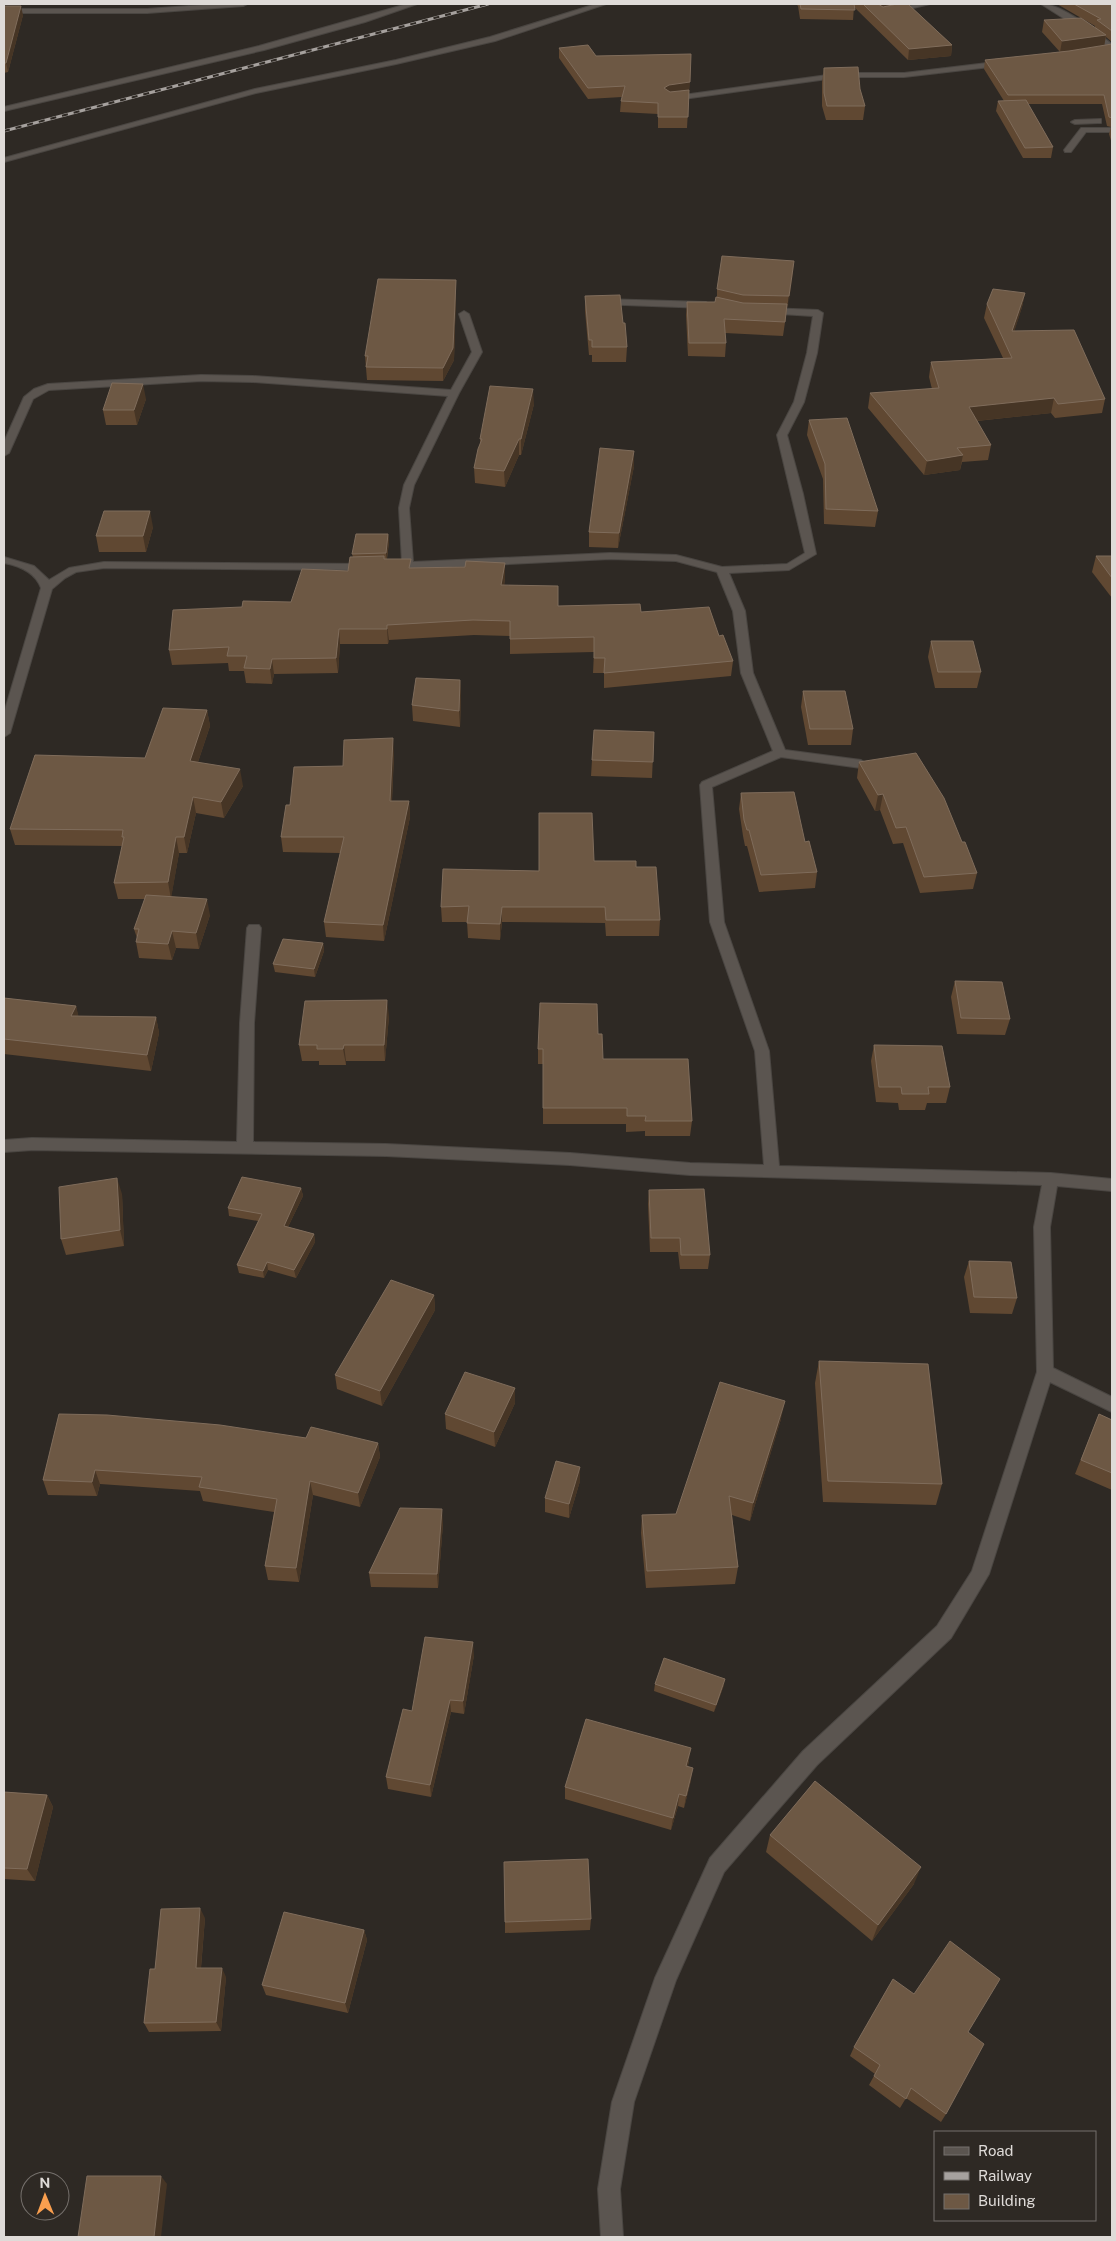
<svg xmlns="http://www.w3.org/2000/svg" width="1116" height="2241" font-family="'Public Sans',sans-serif">
	<style>
		.lines { fill: none; stroke-linecap: round; stroke-linejoin: round }
		.street-casing { stroke: #4a4642; stroke-width: 2 }
		.street { fill: #5b5550; fill-rule: evenodd }
		.rail-casing { stroke: #a6a19e; stroke-width: 3 }
		.rail { stroke: #2e2924; stroke-width: 2; stroke-dasharray: 6; stroke-linecap: butt }
		.wall { fill: #604832 }
		.shaded-wall { fill: #463525 }
		.building { fill: #6d5844; stroke: #7f6c5b }
	</style>
	<rect width="100%" height="100%" fill="#2e2924"/>
	<g class="lines">
		<defs>
			<g id="street">
				<path d="M217 4H247L243 6 147 13H4V9H147Z"/>
				<path d="M407 4H417L365 22 264 50 4 111V107L259 46Z"/>
				<path d="M596 4H606L495 41 396 64 256 93 4 162V158L255 89 396 60 490 37Z"/>
				<path d="M917 4H930L892 13 888 11Z"/>
				<path d="M1041 4C1061 3 1096 32 1112 44V49Z"/>
				<path d="M1004 61 1008 63 1007 65 904 77H842L669 101 665 99 669 97 842 73H904Z"/>
				<path d="M1101 119V123H1098L1075 124 1071 122 1075 120Z"/>
				<path d="M1081 128H1112V132H1086L1071 152H1065L1064 150Z"/>
				<path d="M601 299 706 302 711 305 706 308 598 304V300Z"/>
				<path d="M768 308 818 310 823 313 817 353 804 402 787 435 803 494 816 554 789 570 729 573 745 611 753 673 785 750 861 760 867 764 861 768 781 757 712 787 724 922 769 1051 779 1166 1051 1173 1112 1179V1191L1057 1186 1050 1227 1053 1368 1112 1397V1412L1050 1382 989 1574 951 1638 817 1765 724 1872 676 1980 634 2102 620 2189 623 2237H601L598 2189 612 2102 655 1978 710 1858 803 1751 937 1626 972 1571 1037 1372 1034 1227 1042 1185 690 1175 570 1165 386 1156 32 1150 4 1152V1140L32 1138 237 1142 240 1023 247 928 249 925H259L261 928 254 1023 253 1142 386 1144 570 1153 690 1163 764 1165 755 1051 710 922 700 785 702 782 773 751 741 673 733 611 717 572 676 561 610 559 408 569 389 568 387 566 389 564 402 562 399 508 404 485 448 396 253 382 201 381 49 390 33 399 9 453 4 456V442L24 397 34 389 48 384 201 375 253 376 451 390 472 352 459 314 464 311 469 314 482 352 459 393 414 485 409 508 413 562 610 553 676 555 722 567 787 564 805 553 777 435 794 402 807 353 813 316 765 313V309Z"/>
				<path d="M4 557 34 566 49 580 69 568 104 562 367 564 373 567 367 570 104 568 76 572 65 578 52 589 10 733 4 737V713L41 588C35 572 20 566 4 563Z"/>
			</g>
		</defs>
		<use href="#street" class="street-casing"/>
		<use href="#street" class="street"/>
		<defs>
			<path id="rail" d="M4 131 488 4"/>
		</defs>
		<use href="#rail" class="rail-casing"/>
		<use href="#rail" class="rail"/>
	</g>
	<g class="wall">
		<path d="M796 4H908L952 45 951 56 908 60 854 7 853 20 800 19 798 6Z"/>
		<path d="M1057 4H1112V42L1106 37 1104 45 1112 44V144L1109 134 1111 127 1107 126 1102 104H1028L1053 147 1051 158H1023L996 111 998 101H1004L984 69 985 60 1060 52 1042 32 1044 20 1095 28V26Z"/>
		<path d="M4 6 23 15 8 72 4 73Z"/>
		<path d="M559 48 596 56 691 54 687 128H658V114L620 112 621 101 622 97 588 99 559 58Z"/>
		<path d="M824 68 865 106 863 120H826L822 106V82Z"/>
		<path d="M794 261 783 336 725 333 726 343 725 357 688 356 686 315 687 302H715L717 297V289Z"/>
		<path d="M456 280V293L454 360 443 381 367 380 365 356Z"/>
		<path d="M1025 293 1022 307 1014 331 1105 399 1102 413 1055 418 1051 413 977 421 991 445 988 460 962 462 960 470 924 475 868 408 870 393 932 389 929 377 931 362 1003 358 984 318 987 304Z"/>
		<path d="M585 296 627 347 626 362H592V355H589L585 311Z"/>
		<path d="M146 399 137 425H106L103 410Z"/>
		<path d="M534 404 521 455H519L505 487 475 483 474 468 480 445V439Z"/>
		<path d="M809 420 878 511 875 527 824 524 823 479 807 435Z"/>
		<path d="M634 466 618 548 589 547V532Z"/>
		<path d="M153 527 146 552H99L96 536Z"/>
		<path d="M388 534 389 542 387 559 411 568 465 567 505 563V578L504 586 558 606 641 612 719 636 733 661 731 676 604 688V673H593L594 652 510 654V636L474 635 389 640 388 644H340L338 673 274 674 272 684 246 683 244 671H229L228 663 172 665 169 650 242 607 291 602 348 571 353 557 352 554Z"/>
		<path d="M1096 556H1112V598L1092 572Z"/>
		<path d="M931 641 981 672 977 688H935L928 657Z"/>
		<path d="M460 680 461 696 460 727 413 721 412 705Z"/>
		<path d="M803 691 853 729 851 745H808L801 707Z"/>
		<path d="M207 710 210 726 198 762 243 786 224 818 196 813 187 853H179L171 897 210 915 199 949 176 948 172 960 139 958 136 942 137 938 134 929 145 899H118L114 883 122 846 15 845 10 829 145 758Z"/>
		<path d="M654 732 652 778 591 776 592 760Z"/>
		<path d="M394 754 392 801H409L410 817 384 941 326 937 324 922 340 853 283 852 281 837 290 805 343 766Z"/>
		<path d="M859 762 962 842 977 873 973 889 920 893 903 843 893 844 880 810 875 811 857 778Z"/>
		<path d="M741 793 805 842 817 872 815 888 759 892 747 846H745L743 836 739 809Z"/>
		<path d="M594 861 636 867 660 920 659 936H606L605 923 502 922 500 940 468 938 467 922H442L441 907Z"/>
		<path d="M323 943 324 951 315 977 275 972 273 964Z"/>
		<path d="M955 981 1010 1019 1005 1035 957 1034 951 997Z"/>
		<path d="M4 998 76 1006 78 1016 156 1017 159 1033 151 1071 4 1054Z"/>
		<path d="M389 1016 385 1061H346V1065H319V1061H302L299 1045Z"/>
		<path d="M598 1034 603 1059 692 1121 690 1136H645V1131L626 1132V1124H543V1064H538V1049Z"/>
		<path d="M874 1045 950 1087 946 1103H927L925 1110H899L898 1103 876 1102 871 1061Z"/>
		<path d="M301 1188 303 1196 288 1227 314 1234 315 1242 296 1278 268 1270 264 1278 239 1273 237 1265 258 1221 229 1216 228 1208Z"/>
		<path d="M649 1190 710 1255 708 1269H680L678 1252H650L648 1204Z"/>
		<path d="M122 1194 124 1246 66 1255 61 1239Z"/>
		<path d="M969 1261 1017 1298 1012 1314 970 1313 964 1277Z"/>
		<path d="M434 1295 435 1310 382 1406 337 1389 335 1375Z"/>
		<path d="M819 1361 942 1484 936 1505 823 1502 815 1383Z"/>
		<path d="M515 1388V1403L495 1447 446 1429 445 1414Z"/>
		<path d="M59 1414 306 1438 378 1443 380 1457 360 1507 313 1495 299 1582 268 1580 265 1566 274 1512 203 1501 200 1491 100 1484 97 1496 48 1495 43 1480Z"/>
		<path d="M1099 1414 1112 1420V1490L1075 1474Z"/>
		<path d="M781 1419 750 1521 732 1515 738 1567 735 1584 646 1588 641 1533 642 1515 676 1514Z"/>
		<path d="M580 1481 569 1518 545 1512V1498Z"/>
		<path d="M443 1523 438 1588 371 1587 369 1573Z"/>
		<path d="M474 1655 464 1714 451 1712 431 1797 388 1789 386 1777 412 1711Z"/>
		<path d="M655 1684 724 1685 714 1712 654 1691Z"/>
		<path d="M689 1760 688 1766 691 1780 684 1808 678 1806 671 1830 565 1799V1787Z"/>
		<path d="M4 1792 47 1795 53 1807 35 1881 4 1879Z"/>
		<path d="M770 1835 914 1884 872 1941 766 1852Z"/>
		<path d="M205 1918 201 1968 226 1977 221 2031 149 2032 144 2023 155 1969Z"/>
		<path d="M591 1919 590 1930 505 1933V1922Z"/>
		<path d="M364 1930 367 1940 348 2013 266 1995 262 1985Z"/>
		<path d="M968 2032 946 2114 941 2122 906 2098 900 2108 869 2085 875 2074 850 2056 854 2047Z"/>
	</g>
	<g class="shaded-wall">
		<path d="M876 4H908L875 13Z"/>
		<path d="M21 6 23 15 8 72 6 63Z"/>
		<path d="M1106 35 1104 47 1060 52 1062 41Z"/>
		<path d="M952 45 951 56 908 60 909 49Z"/>
		<path d="M690 82 689 92 669 95 664 88 669 85Z"/>
		<path d="M794 261 793 273 788 308 789 296Z"/>
		<path d="M456 280V293L454 360 443 381V368Z"/>
		<path d="M1025 293 1022 307 1010 345 1012 331Z"/>
		<path d="M143 384 146 399 137 425 134 410Z"/>
		<path d="M533 389 534 404 521 455V439Z"/>
		<path d="M1054 398 1051 413 966 422 969 407Z"/>
		<path d="M519 439V455L505 487 504 471Z"/>
		<path d="M634 451V466L618 548 619 533Z"/>
		<path d="M963 455 960 470 924 475 927 461Z"/>
		<path d="M150 511 153 527 146 552 143 536Z"/>
		<path d="M388 534 389 542 386 561V553Z"/>
		<path d="M505 563V578L502 600 501 585Z"/>
		<path d="M387 625 389 640 388 644 387 629Z"/>
		<path d="M339 629 340 644 338 673 336 658Z"/>
		<path d="M272 659 274 674 272 684 270 669Z"/>
		<path d="M460 680 461 696 460 727 459 711Z"/>
		<path d="M207 710 210 726 193 777 190 761Z"/>
		<path d="M393 738 394 754 391 816 390 801Z"/>
		<path d="M240 769 243 786 224 818 221 802Z"/>
		<path d="M883 794 880 810 875 811 878 795Z"/>
		<path d="M193 797 196 813 187 853 184 837Z"/>
		<path d="M409 801 410 817 384 941 383 925Z"/>
		<path d="M176 837 179 853 171 899 168 882Z"/>
		<path d="M207 899 210 915 199 949 196 933Z"/>
		<path d="M502 907V922L500 940V924Z"/>
		<path d="M172 931 176 948 172 960 168 944Z"/>
		<path d="M323 943 324 951 315 977 314 969Z"/>
		<path d="M387 1000 389 1016 385 1061 384 1045Z"/>
		<path d="M76 1006 80 1022 71 1016Z"/>
		<path d="M156 1017 159 1033 151 1071 147 1055Z"/>
		<path d="M344 1045 346 1061V1065L343 1049Z"/>
		<path d="M117 1178 122 1194 124 1246 120 1230Z"/>
		<path d="M301 1188 303 1196 285 1233 284 1226Z"/>
		<path d="M314 1234 315 1242 296 1278 294 1270Z"/>
		<path d="M267 1262 268 1270 264 1278 263 1271Z"/>
		<path d="M434 1295 435 1310 382 1406 380 1391Z"/>
		<path d="M515 1388V1403L495 1447 494 1432Z"/>
		<path d="M785 1401 781 1419 750 1521 753 1503Z"/>
		<path d="M378 1443 380 1457 360 1507 358 1493Z"/>
		<path d="M580 1467V1481L569 1518V1504Z"/>
		<path d="M95 1470 100 1484 97 1496 92 1482Z"/>
		<path d="M310 1481 313 1495 299 1582 296 1568Z"/>
		<path d="M442 1509 443 1523 438 1588 437 1574Z"/>
		<path d="M473 1642 474 1655 464 1714 463 1701Z"/>
		<path d="M725 1679 724 1685 714 1712 716 1705Z"/>
		<path d="M450 1700 451 1712 431 1797 430 1785Z"/>
		<path d="M691 1748 689 1760 685 1778 686 1766Z"/>
		<path d="M693 1768 691 1780 684 1808 686 1796Z"/>
		<path d="M679 1794 678 1806 671 1830 673 1818Z"/>
		<path d="M47 1795 53 1807 35 1881 27 1869Z"/>
		<path d="M921 1867 914 1884 872 1941 878 1925Z"/>
		<path d="M200 1908 205 1918 200 1978 196 1968Z"/>
		<path d="M364 1930 367 1940 348 2013 345 2003Z"/>
		<path d="M222 1968 226 1977 221 2031 216 2022Z"/>
		<path d="M161 2176 167 2184 161 2237H154Z"/>
	</g>
	<g class="building">
		<path d="M800 4H854L855 10 801 9Z"/>
		<path d="M863 4H878L883 7 897 4H908L952 45 909 49Z"/>
		<path d="M1074 4H1112V31L1097 20 1101 19Z"/>
		<path d="M4 6H21L6 63H4Z"/>
		<path d="M1081 18 1106 35 1062 41 1044 20Z"/>
		<path d="M1112 44V118L1109 117 1104 95H1008L985 60 1069 51Z"/>
		<path d="M588 45 596 56 691 54 690 82 669 85 664 88 670 92 689 90 688 117H658V103L621 101 625 86 588 88 559 48Z"/>
		<path d="M858 67 860 89 865 106H827L824 93V68Z"/>
		<path d="M1026 100 1053 147 1025 148 998 101Z"/>
		<path d="M722 256 794 261 789 296 743 295 717 289Z"/>
		<path d="M378 279 456 280 453 348 443 368 366 367 368 356H365Z"/>
		<path d="M993 289 1025 293 1012 331 1074 330 1105 399 1058 404 1054 398 969 407 991 445 957 448 963 455 927 461 870 393 939 388 931 362 1012 358 987 304Z"/>
		<path d="M620 295 623 323H625L627 347H592V340H589L585 296Z"/>
		<path d="M716 297 743 303 787 304 785 322 724 319 726 343H689L687 302H715Z"/>
		<path d="M112 383 143 384 134 410H103Z"/>
		<path d="M490 386 533 389 521 439H519L504 471 474 468 478 449 482 439H480Z"/>
		<path d="M847 418 878 511 826 509 825 464 809 420Z"/>
		<path d="M600 448 634 451 619 533 589 532Z"/>
		<path d="M104 511H150L143 536H96Z"/>
		<path d="M356 534H388L386 553 352 554Z"/>
		<path d="M384 556V559H411L409 568 465 567 466 561 505 563 501 585 558 586V606L640 604 641 612 709 607 719 636 723 635 733 661 604 673 605 658H594V637L510 639V621L473 620 387 625V629H339L336 658 272 659 270 669 244 668 247 656H227L229 647 169 650 173 610 242 607 243 601 291 602 302 569 348 571 350 557Z"/>
		<path d="M1096 556H1112V578Z"/>
		<path d="M931 641H973L981 672H938Z"/>
		<path d="M416 678 460 680 459 711 412 705Z"/>
		<path d="M803 691H845L853 729H810Z"/>
		<path d="M163 708 207 710 190 761 240 769 221 802 193 797 184 837H176L168 882 114 883 124 837H122L123 830 10 829 35 755 145 758Z"/>
		<path d="M594 730 654 732 653 762 592 760Z"/>
		<path d="M393 738 390 801H409L383 925 324 922 344 837H281L286 805H290L294 767 343 766 344 740Z"/>
		<path d="M916 753 944 798 962 842H965L977 873 924 877 906 827 896 828 883 794 878 795 859 762Z"/>
		<path d="M794 792 805 842 809 841 817 872 761 875 749 830H747L744 820 741 793Z"/>
		<path d="M539 813H592L594 861H636V867H656L660 920H606L605 907H502L500 924 467 923 469 906 441 907 443 869 539 871Z"/>
		<path d="M146 895 207 899 196 933 172 931 168 944 136 942 139 929H134Z"/>
		<path d="M283 939 323 943 314 969 273 964Z"/>
		<path d="M955 981 1002 982 1010 1019 961 1018Z"/>
		<path d="M4 998 76 1006 71 1016 156 1017 147 1055 4 1039Z"/>
		<path d="M387 1000 384 1045H344L343 1049H317V1045H299L305 1001Z"/>
		<path d="M540 1003 597 1004 598 1034H602L603 1059H688L692 1121H645L646 1116H627V1108H543V1049H538Z"/>
		<path d="M874 1045 942 1046 950 1087H928L929 1094H902L901 1087H879Z"/>
		<path d="M242 1177 301 1188 284 1226 314 1234 294 1270 267 1262 263 1271 237 1265 262 1214 228 1208Z"/>
		<path d="M117 1178 120 1230 61 1239 59 1187Z"/>
		<path d="M704 1189 710 1255H681L680 1238H651L649 1190Z"/>
		<path d="M969 1261 1011 1262 1017 1298 974 1297Z"/>
		<path d="M391 1280 434 1295 380 1391 335 1375Z"/>
		<path d="M819 1361 928 1364 942 1484 828 1481Z"/>
		<path d="M465 1372 515 1388 494 1432 445 1414Z"/>
		<path d="M720 1382 785 1401 753 1503 729 1496 738 1567 647 1571 642 1515 676 1514Z"/>
		<path d="M59 1414 107 1415 220 1425 306 1438 311 1427 378 1443 358 1493 310 1481 296 1568 265 1566 277 1499 199 1487 202 1477 95 1470 92 1482 43 1480Z"/>
		<path d="M1099 1414 1112 1420V1473L1081 1460Z"/>
		<path d="M556 1461 580 1467 569 1504 545 1498Z"/>
		<path d="M400 1508 442 1509 437 1574 369 1573Z"/>
		<path d="M425 1637 473 1642 463 1701 450 1700 430 1785 386 1777 403 1709 412 1711Z"/>
		<path d="M664 1658 725 1679 716 1705 655 1684Z"/>
		<path d="M586 1719 691 1748 686 1766 693 1768 686 1796 679 1794 673 1818 565 1787Z"/>
		<path d="M815 1781 921 1867 878 1925 770 1835Z"/>
		<path d="M4 1792 47 1795 27 1869 4 1868Z"/>
		<path d="M588 1859 591 1919 505 1922 504 1862Z"/>
		<path d="M200 1908 196 1968H222L216 2022 144 2023 150 1969H155L161 1909Z"/>
		<path d="M284 1912 364 1930 345 2003 262 1985Z"/>
		<path d="M950 1941 1000 1979 968 2032 984 2044 946 2114 911 2088 906 2099 874 2076 880 2065 854 2047 893 1979 914 1994Z"/>
		<path d="M87 2176H161L154 2237H78Z"/>
	</g>
	<rect width="1116" height="2241" fill="none" stroke="#dfdbd8" stroke-width="10"/>
	<rect x="934" y="2131" width="162" height="90" fill="#2e2924" stroke="#75706c"/>
	<rect x="944" y="2147" width="25" height="8" fill="#5b5550" stroke="#75706c"/>
	<text x="978" y="2156" font-size="15" fill="#dfdbd8">Road</text>
	<rect x="944" y="2172" width="25" height="8" fill="#a6a19e" stroke="#75706c"/>
	<text x="978" y="2181" font-size="15" fill="#dfdbd8">Railway</text>
	<rect x="944" y="2194" width="25" height="15" fill="#6d5844" stroke="#75706c"/>
	<text x="978" y="2206" font-size="15" fill="#dfdbd8">Building</text>
	<g transform="translate(45 2196) rotate(359)"><circle r="24" fill="#2e2924" stroke="#75706c"/>
	<path d="M0-4L9 19L0 12L-9 19Z" fill="#fa9f4f"/>
	<text y="-8" font-size="14" font-weight="bold" text-anchor="middle" fill="#dfdbd8">N</text>
	</g>
</svg>
